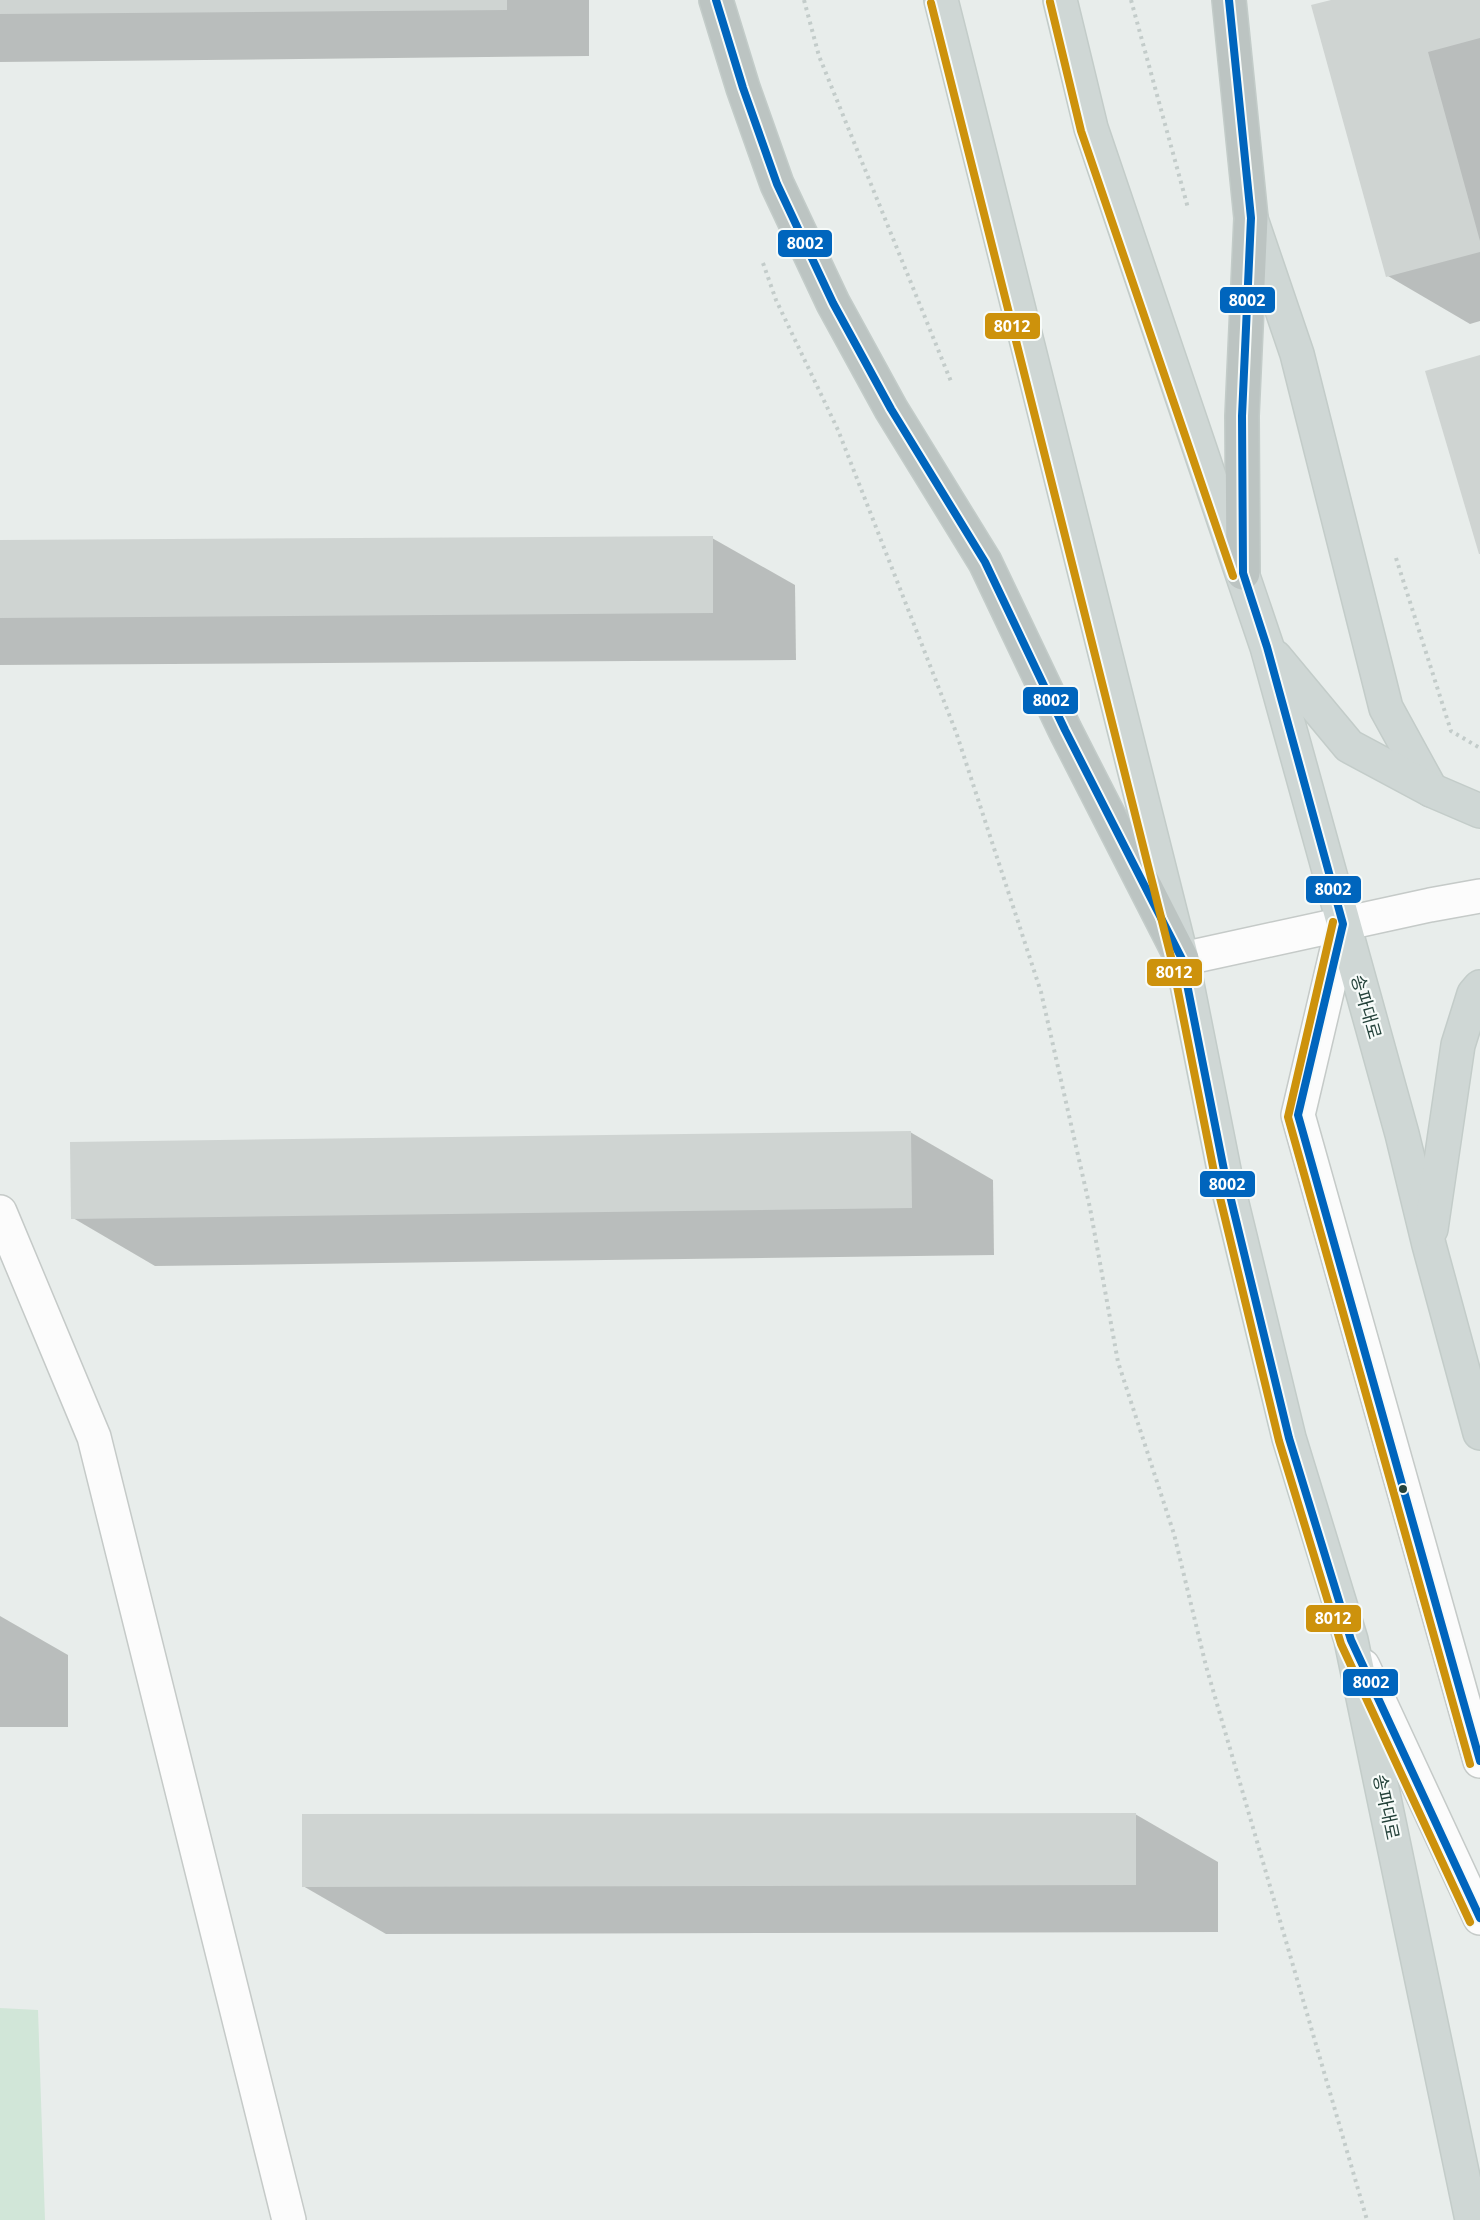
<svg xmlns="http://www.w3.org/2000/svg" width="1480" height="2220" font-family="'Open Sans','Noto Sans KR',sans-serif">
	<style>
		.green { fill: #d1e6d8 }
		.shadow { fill: #0003 }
		.building { fill: #cfd4d2 }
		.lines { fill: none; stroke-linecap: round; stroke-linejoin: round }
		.minor-casing { stroke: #c5cac8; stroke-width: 36 }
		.major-casing { stroke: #c3ccc9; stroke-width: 36 }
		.highway-casing { stroke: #c3ccc9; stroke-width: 36 }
		.path { stroke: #c3ccca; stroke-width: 4; stroke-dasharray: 3 4.5; stroke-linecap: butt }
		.minor { stroke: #fcfcfc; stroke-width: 33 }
		.major { stroke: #cfd7d5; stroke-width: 33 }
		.highway { stroke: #bcc4c2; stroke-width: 33 }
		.bus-1-casing { stroke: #f7fbf9; stroke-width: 12 }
		.bus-2-casing { stroke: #f7fbf9; stroke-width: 12 }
		.bus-1 { stroke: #0065bd; stroke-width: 8 }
		.bus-2 { stroke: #cd920c; stroke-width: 8 }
		.bus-dot { fill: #24423a; stroke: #f7fbf9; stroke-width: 2 }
		.labels { text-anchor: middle; stroke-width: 4.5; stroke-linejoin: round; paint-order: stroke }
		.street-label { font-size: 18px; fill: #24423a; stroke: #f7fbf9 }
		.line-badge { stroke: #f7fbf9; stroke-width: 2 }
		.badge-label { font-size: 16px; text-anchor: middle; font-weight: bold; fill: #fff }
	</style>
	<rect width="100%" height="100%" fill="#e8edeb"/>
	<path class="green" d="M0 2008 38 2010 45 2220H0Z"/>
	<g class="shadow">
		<path d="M0 0H589V56L0 62Z"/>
		<path d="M1337 0H1480V321L1470 324 1388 276Z"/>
		<path d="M712 538 795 585 796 660 0 665V542Z"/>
		<path d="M910 1132 993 1180 994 1255 155 1266 73 1218Z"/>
		<path d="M0 1616 68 1655V1727H0Z"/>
		<path d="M1135 1814 1218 1862V1932L386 1934 303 1886Z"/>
	</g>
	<g class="building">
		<path d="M0 0H507V10L0 14Z"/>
		<path d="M1331 0H1480V38L1428 52 1480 241V252L1386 277 1311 5Z"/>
		<path d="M1480 355V554H1479L1425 371Z"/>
		<path d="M713 536V613L0 618V540Z"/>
		<path d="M911 1131 912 1208 71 1219 70 1142Z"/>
		<path d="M1136 1813V1885L302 1887V1814Z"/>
	</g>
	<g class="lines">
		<defs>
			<g id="minor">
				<path d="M1343 924 1298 1115 1480 1761"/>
				<path d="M1182 959 1430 905 1480 896"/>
				<path d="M0 1212 94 1437 289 2220"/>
				<path d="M1363 1666 1480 1918"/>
			</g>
			<g id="major">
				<path d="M941 0 1182 959 1225 1175 1289 1438 1351 1640 1472 2220"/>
				<path d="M1060 0 1091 128 1267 647 1402 1134 1429 1245 1480 1433"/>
				<path d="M1251 219 1297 354 1386 708 1431 790"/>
				<path d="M1275 657 1349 746 1431 790 1480 811"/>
				<path d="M1431 1229 1458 1045 1474 994 1480 987"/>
			</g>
			<g id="highway">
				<path d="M716 0 743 88 777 184 833 303 891 409 985 562 1065 730 1182 959"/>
				<path d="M1229 0 1251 218 1242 416 1243 573"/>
			</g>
		</defs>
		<use href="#minor" class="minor-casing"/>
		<use href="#major" class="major-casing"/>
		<use href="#highway" class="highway-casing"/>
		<g class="path">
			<path d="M804 0 819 56 952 384"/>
			<path d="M1131 0 1188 208"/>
			<path d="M763 263 776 300 838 430 956 732 1041 992 1090 1208 1118 1362 1174 1534 1206 1666 1367 2220"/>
			<path d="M1396 558 1451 731 1480 748"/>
		</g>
		<use href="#minor" class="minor"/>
		<use href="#major" class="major"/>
		<use href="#highway" class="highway"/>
		<defs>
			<g id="bus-1">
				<path d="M716 0 743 88 777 184 833 303 891 409 985 562 1065 730 1182 959 1225 1175 1289 1438 1351 1640 1480 1918"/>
				<path d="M1229 0 1251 218 1242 416 1243 573 1267 647 1343 924 1298 1115 1480 1761"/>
			</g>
			<g id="bus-2">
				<path d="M1050 2 1081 131 1233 576"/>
				<path d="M931 3 1172 961 1215 1177 1279 1441 1341 1644 1470 1922"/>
				<path d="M1333 922 1288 1117 1470 1764"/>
			</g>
		</defs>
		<use href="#bus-1" class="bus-1-casing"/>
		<use href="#bus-2" class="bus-2-casing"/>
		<use href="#bus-1" class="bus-1"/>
		<use href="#bus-2" class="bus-2"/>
	</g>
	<circle class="bus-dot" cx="1403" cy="1489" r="5"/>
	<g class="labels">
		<g class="street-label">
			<text transform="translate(1366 1007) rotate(74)" y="6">송파대로</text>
			<text transform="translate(1386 1807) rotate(78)" y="6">송파대로</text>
		</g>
	</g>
	<g class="line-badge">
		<rect x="777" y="229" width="56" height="29" rx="6" fill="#0065bd"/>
		<rect x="1219" y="286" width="57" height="28" rx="6" fill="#0065bd"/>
		<rect x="984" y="312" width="57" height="28" rx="6" fill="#cd920c"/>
		<rect x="1022" y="686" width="57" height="29" rx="6" fill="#0065bd"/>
		<rect x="1305" y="875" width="57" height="29" rx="6" fill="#0065bd"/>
		<rect x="1146" y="958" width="57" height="29" rx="6" fill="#cd920c"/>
		<rect x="1199" y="1170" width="57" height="28" rx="6" fill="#0065bd"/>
		<rect x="1305" y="1604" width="57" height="29" rx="6" fill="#cd920c"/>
		<rect x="1342" y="1668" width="57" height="29" rx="6" fill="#0065bd"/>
	</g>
	<g class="badge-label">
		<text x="805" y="249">8002</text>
		<text x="1247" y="306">8002</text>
		<text x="1012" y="332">8012</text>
		<text x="1051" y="706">8002</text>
		<text x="1333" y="895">8002</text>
		<text x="1174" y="978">8012</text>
		<text x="1227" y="1190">8002</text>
		<text x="1333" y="1624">8012</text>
		<text x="1371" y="1688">8002</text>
	</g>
</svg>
